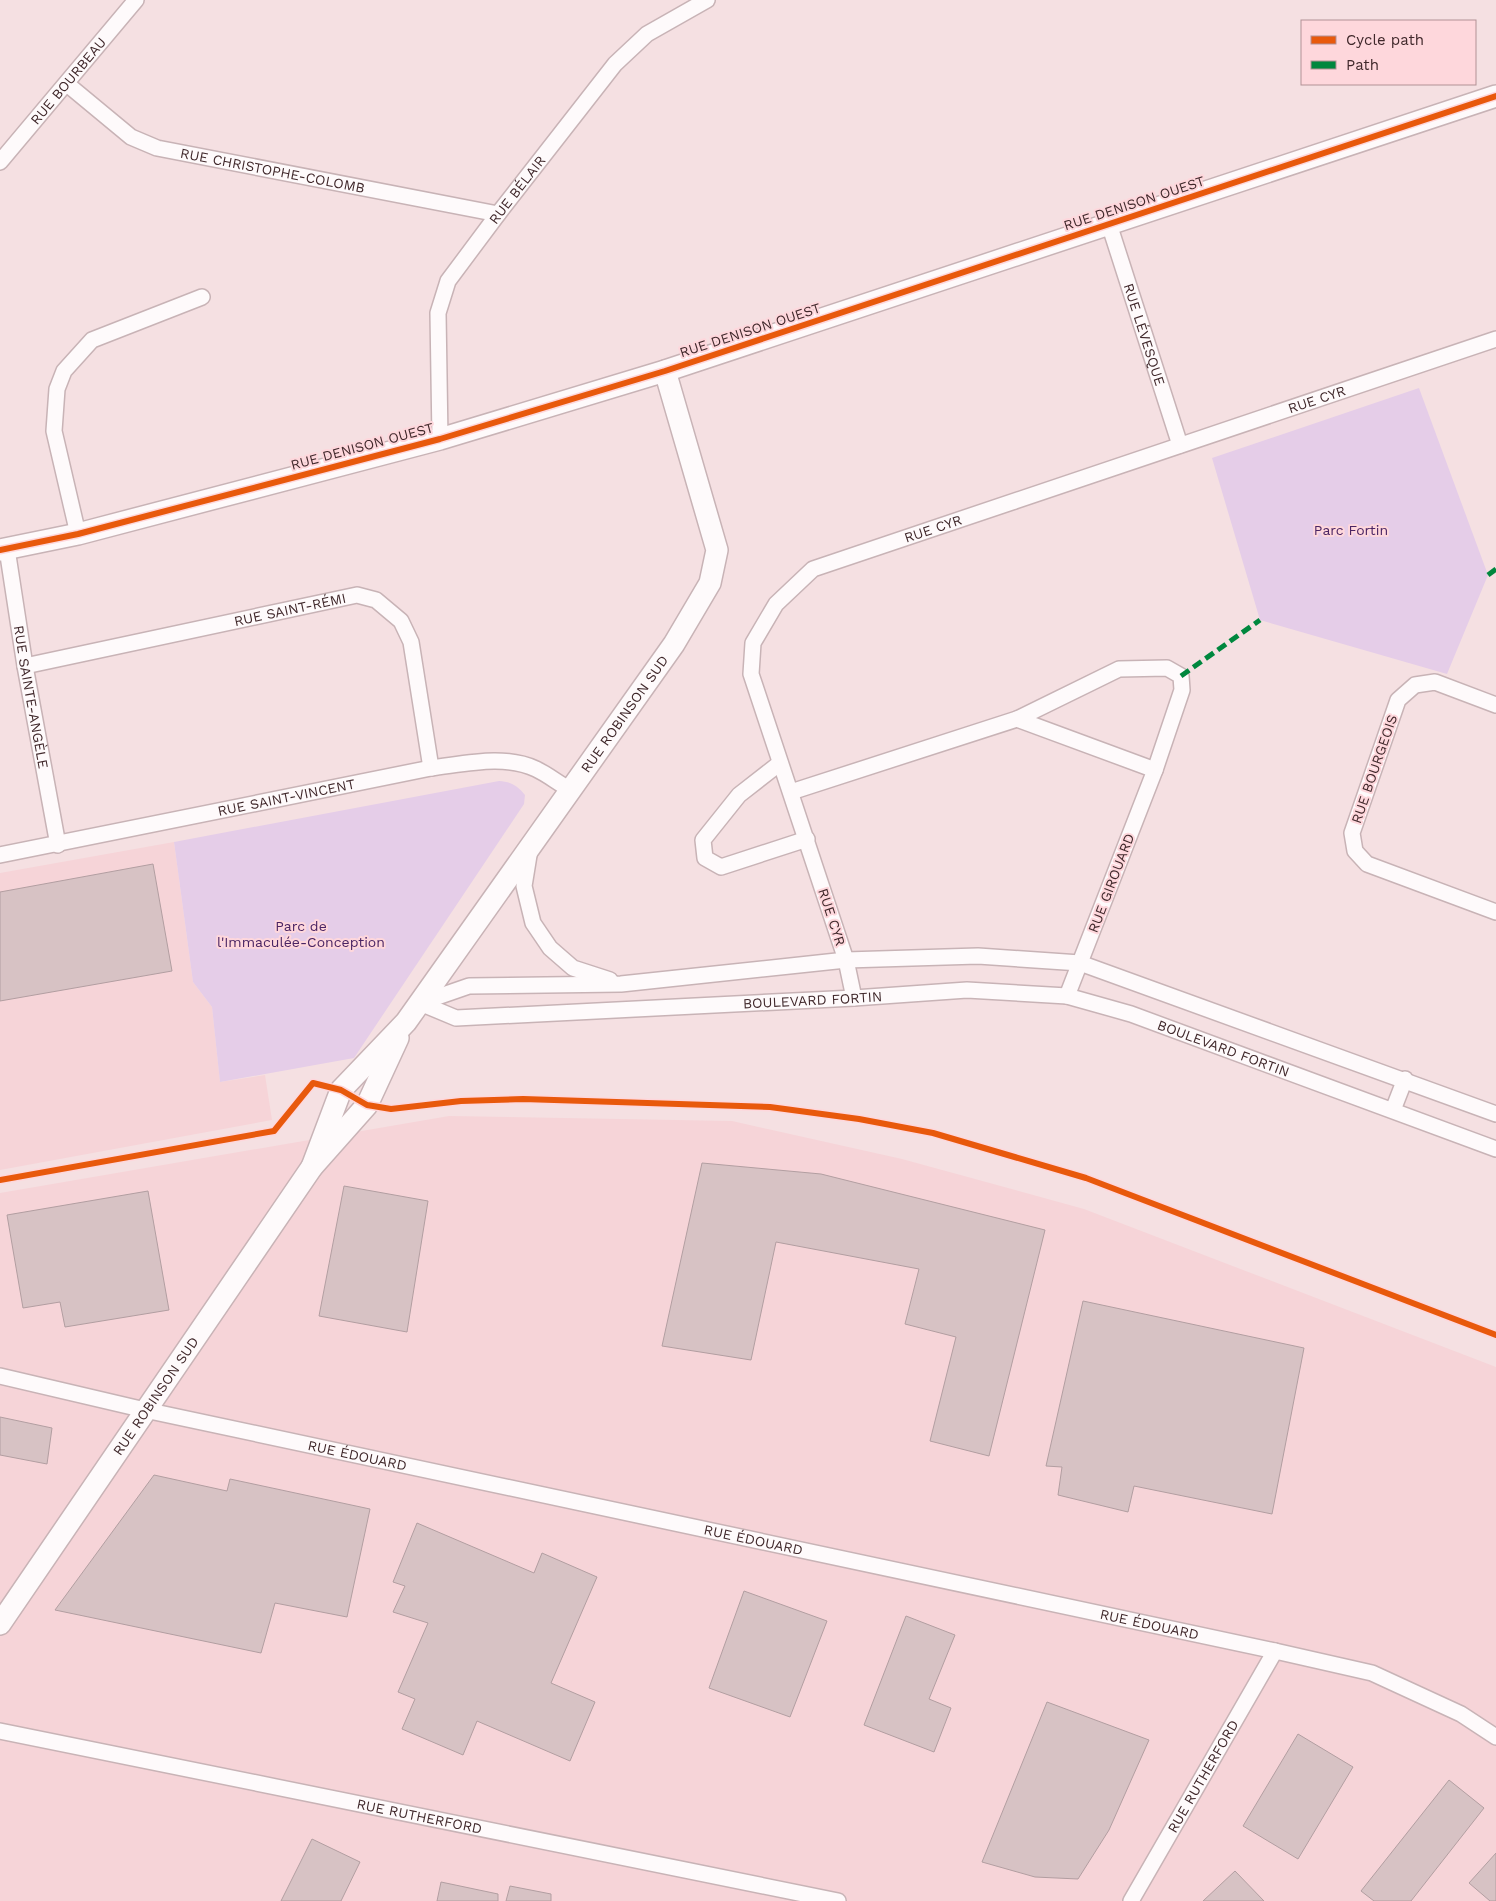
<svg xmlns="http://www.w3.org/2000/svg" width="1496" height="1901" font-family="'Work Sans',sans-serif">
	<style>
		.built { fill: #f6d4d8 }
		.green { fill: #e5cde8 }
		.building { fill: #d7c2c4; stroke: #b29ea1 }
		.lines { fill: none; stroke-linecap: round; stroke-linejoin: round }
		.street-casing { stroke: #c8b3b6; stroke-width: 18 }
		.secondary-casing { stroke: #c8b3b6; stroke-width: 24 }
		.street { stroke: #fefafb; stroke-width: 15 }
		.secondary { stroke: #fefafb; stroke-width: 21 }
		.quiet { stroke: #00873e; stroke-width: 5; stroke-dasharray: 10 5; stroke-linecap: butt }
		.cycleway-casing { stroke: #fed7dc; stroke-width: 9 }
		.cycleway { stroke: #e8590c; stroke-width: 6 }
		.labels { text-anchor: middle; stroke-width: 4; stroke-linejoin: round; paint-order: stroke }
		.street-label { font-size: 14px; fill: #40282b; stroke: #fed7dc }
		.park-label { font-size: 14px; fill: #4a2463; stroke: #fed7dc }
	</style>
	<rect width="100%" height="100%" fill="#f5e0e2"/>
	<g class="built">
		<path d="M174 842 193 982 212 1007 220 1082 265 1075 272 1120 0 1170V873Z"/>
		<path d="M449 1116 732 1121 902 1159 1084 1209 1496 1367V1901H0V1193Z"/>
	</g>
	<g class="green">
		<path d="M1419 388 1488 575 1447 674 1260 620 1212 458Z"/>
		<path d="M499 781C511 782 517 785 525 795L524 804 354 1058 220 1082 212 1007 193 982 174 842Z"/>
	</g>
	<g class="building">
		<path d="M153 864 172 971 0 1001V892Z"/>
		<path d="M702 1163 821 1174 1045 1230 989 1456 930 1441 956 1337 905 1324 919 1269 776 1242 751 1360 662 1346Z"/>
		<path d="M344 1186 428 1201 407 1332 319 1316Z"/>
		<path d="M148 1191 169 1310 65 1327 60 1302 23 1308 7 1215Z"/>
		<path d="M1083 1301 1304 1348 1272 1514 1134 1486 1128 1512 1058 1495 1062 1467 1046 1466Z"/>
		<path d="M0 1417 52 1428 47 1464 0 1455Z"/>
		<path d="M154 1475 227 1491 230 1479 370 1509 347 1617 275 1603 261 1653 55 1610Z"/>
		<path d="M417 1523 534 1573 542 1553 597 1577 551 1683 595 1702 570 1761 477 1721 463 1755 402 1729 415 1699 398 1692 428 1623 393 1612 405 1586 393 1582Z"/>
		<path d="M744 1591 827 1621 790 1717 709 1688Z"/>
		<path d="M906 1616 955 1635 929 1699 951 1708 934 1752 864 1725Z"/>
		<path d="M1047 1702 1149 1740 1109 1830 1078 1879 1035 1877 982 1862Z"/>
		<path d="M1298 1734 1353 1767 1298 1859 1243 1826Z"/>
		<path d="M1449 1780 1484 1808 1411 1901H1374L1361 1891Z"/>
		<path d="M312 1839 360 1862 341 1901H281Z"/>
		<path d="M1496 1853V1901H1490L1469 1883Z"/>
		<path d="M1235 1871 1264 1901H1203Z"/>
		<path d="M441 1882 498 1894V1901H437Z"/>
		<path d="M510 1886 551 1894V1901H506Z"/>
	</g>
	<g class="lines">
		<defs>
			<g id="street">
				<path id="s1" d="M67 84 131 137 157 148 498 214"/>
				<path id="s2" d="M0 162 136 0"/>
				<path id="s3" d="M1109 224 1180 445"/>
				<path id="s4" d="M440 439 438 313 448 281 498 214 615 64 647 34 707 0"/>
				<path d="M78 534 54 431 57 389 64 371 92 340 202 297"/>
				<path id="s5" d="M7 549 25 666 58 845"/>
				<path id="s6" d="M25 666 357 595 376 600 401 621 411 642 431 768"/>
				<path d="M1496 705 1435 682 1415 685 1398 700 1352 833 1355 851 1367 864 1496 912"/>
				<path d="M1017 719 1119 669 1167 668 1181 676 1182 690 1155 770"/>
				<path d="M780 763 739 795 703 840 705 858 721 867 807 839"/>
				<path d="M791 792 1017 719 1155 770 1067 996"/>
				<path d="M530 849 524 886 533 923 550 948 573 968 610 980"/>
				<path id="s7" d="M0 855 431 768C465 764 504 754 536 769 547 774 558 783 569 789"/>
				<path id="s8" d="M854 998 846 960 751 674 753 643 776 604 813 569 1496 339"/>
				<path d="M420 1003 469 986 621 984 846 960 978 956 1080 963 1496 1114"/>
				<path id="s9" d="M420 1003 456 1018 854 998 967 990 1067 996 1131 1014 1496 1149"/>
				<path d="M1393 1110 1405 1079"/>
				<path id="s10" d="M0 1376 145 1410 1275 1651 1372 1673 1461 1714 1496 1737"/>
				<path id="s11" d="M0 1731 838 1901"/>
				<path id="s12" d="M1131 1901 1275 1651"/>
			</g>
			<g id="secondary">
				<path d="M0 550 78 534 440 439 665 371 1496 96"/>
				<path id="s13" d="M312 1167 341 1090 406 1022 674 644 710 583 717 550 665 371"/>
				<path id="s14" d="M0 1624 312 1167 367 1105 398 1038"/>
			</g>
		</defs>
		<use href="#street" class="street-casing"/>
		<use href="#secondary" class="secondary-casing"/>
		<use href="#street" class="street"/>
		<use href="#secondary" class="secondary"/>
		<g class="quiet">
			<path d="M1488 575 1496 569"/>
			<path d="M1181 676 1260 620"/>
		</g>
		<defs>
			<g id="cycleway">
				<path d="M0 550 78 534 440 439 665 371 1496 96"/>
				<path d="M0 1180 274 1131 313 1083 341 1090 367 1105 391 1109 461 1101 523 1099 770 1107 859 1119 933 1133 1086 1178 1496 1335"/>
			</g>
		</defs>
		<use href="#cycleway" class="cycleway-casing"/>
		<use href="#cycleway" class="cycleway"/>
	</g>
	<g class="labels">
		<g class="street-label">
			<text dy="5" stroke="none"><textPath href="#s2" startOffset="106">RUE BOURBEAU</textPath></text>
			<text dy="5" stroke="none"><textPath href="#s1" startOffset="229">RUE CHRISTOPHE-COLOMB</textPath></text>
			<text dy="5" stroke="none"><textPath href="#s4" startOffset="274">RUE BÉLAIR</textPath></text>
			<text transform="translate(1134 203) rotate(-18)" y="5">RUE DENISON OUEST</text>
			<text transform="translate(750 330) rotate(-18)" y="5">RUE DENISON OUEST</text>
			<text dy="5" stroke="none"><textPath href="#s3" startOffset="116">RUE LÉVESQUE</textPath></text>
			<text dy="5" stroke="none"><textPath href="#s8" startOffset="999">RUE CYR</textPath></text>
			<text transform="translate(362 446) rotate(-15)" y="5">RUE DENISON OUEST</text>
			<text dy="5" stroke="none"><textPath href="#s8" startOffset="594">RUE CYR</textPath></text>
			<text dy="5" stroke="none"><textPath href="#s6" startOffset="271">RUE SAINT-RÉMI</textPath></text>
			<text dy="5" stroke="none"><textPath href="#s5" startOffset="150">RUE SAINTE-ANGÈLE</textPath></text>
			<text dy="5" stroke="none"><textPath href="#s13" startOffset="554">RUE ROBINSON SUD</textPath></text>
			<text transform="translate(1374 769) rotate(-71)" y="5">RUE BOURGEOIS</text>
			<text dy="5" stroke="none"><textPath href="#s7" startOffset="292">RUE SAINT-VINCENT</textPath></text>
			<text transform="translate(1111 883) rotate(-69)" y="5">RUE GIROUARD</text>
			<text transform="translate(832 917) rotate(72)" y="5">RUE CYR</text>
			<text dy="5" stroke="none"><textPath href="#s9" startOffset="396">BOULEVARD FORTIN</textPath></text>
			<text dy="5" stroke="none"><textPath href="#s9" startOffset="816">BOULEVARD FORTIN</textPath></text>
			<text dy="5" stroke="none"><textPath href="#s14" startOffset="276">RUE ROBINSON SUD</textPath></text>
			<text dy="5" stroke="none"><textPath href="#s10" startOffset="366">RUE ÉDOUARD</textPath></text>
			<text dy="5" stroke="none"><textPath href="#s10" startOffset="771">RUE ÉDOUARD</textPath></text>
			<text dy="5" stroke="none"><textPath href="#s10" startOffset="1176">RUE ÉDOUARD</textPath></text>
			<text dy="5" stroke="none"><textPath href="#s12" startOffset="144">RUE RUTHERFORD</textPath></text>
			<text dy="5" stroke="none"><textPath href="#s11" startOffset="428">RUE RUTHERFORD</textPath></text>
		</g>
		<g class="park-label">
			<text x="1351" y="535">Parc Fortin</text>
			<text x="301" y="931">Parc de<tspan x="301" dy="16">l'Immaculée-Conception</tspan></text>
		</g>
	</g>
	<rect x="1301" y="20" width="175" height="65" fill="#fed7dc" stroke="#b29195"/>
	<rect x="1311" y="36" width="25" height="8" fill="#e8590c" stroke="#b29195"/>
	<text x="1346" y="45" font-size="15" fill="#40282b">Cycle path</text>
	<rect x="1311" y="61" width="25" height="8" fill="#00873e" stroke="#b29195"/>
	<text x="1346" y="70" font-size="15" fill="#40282b">Path</text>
</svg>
